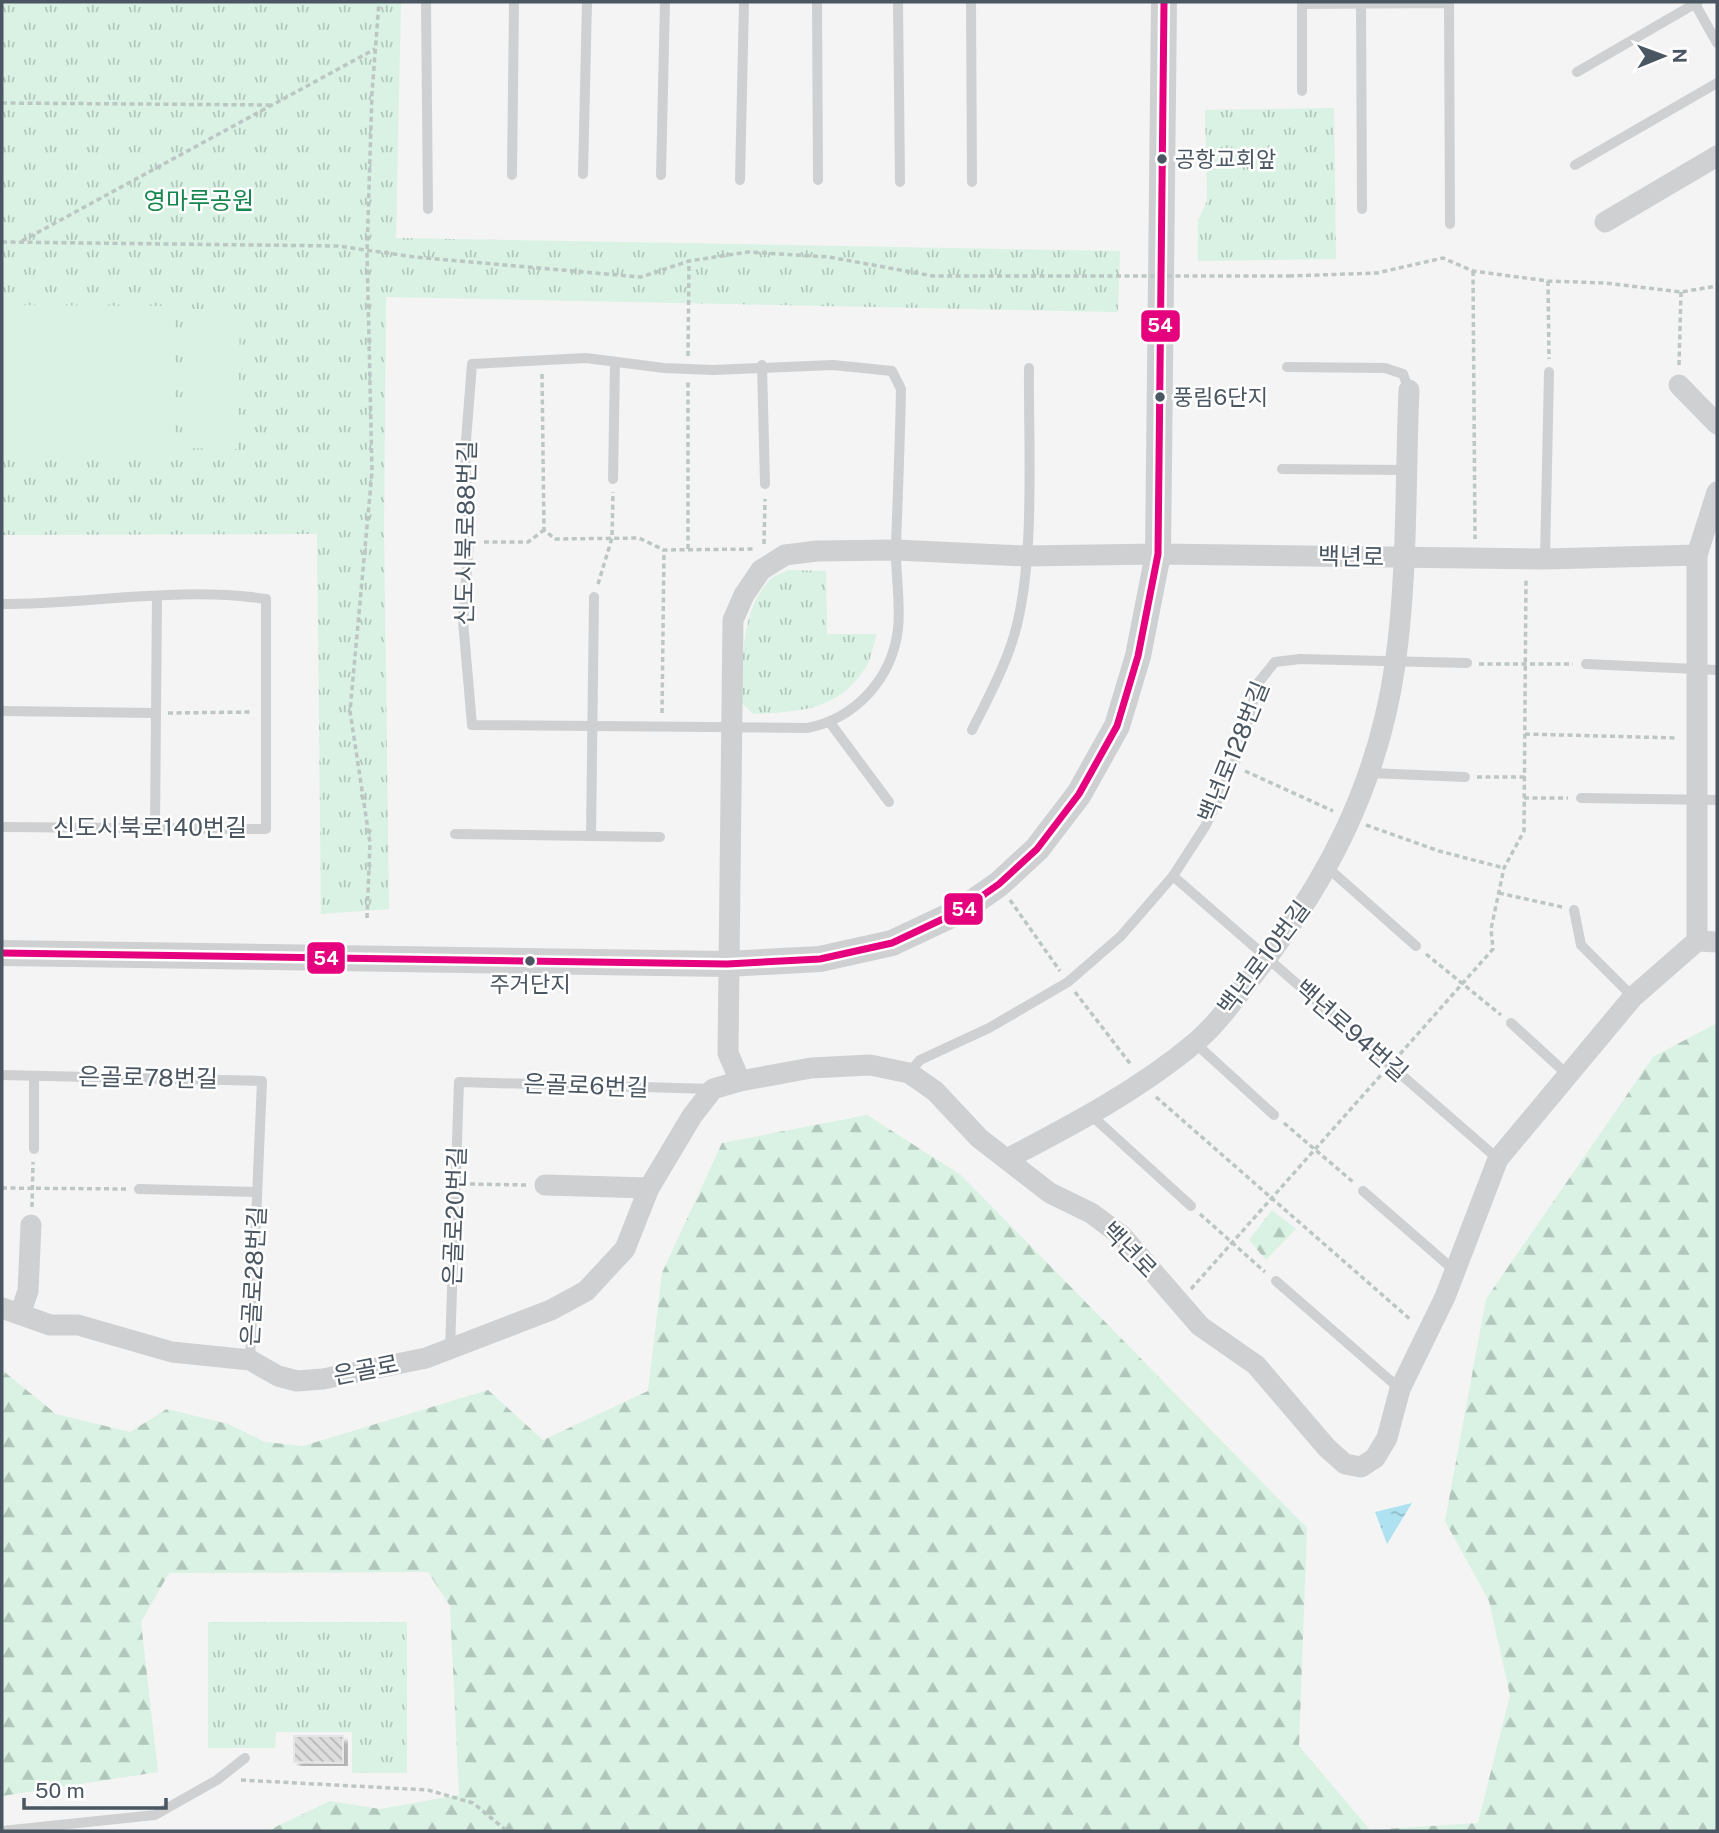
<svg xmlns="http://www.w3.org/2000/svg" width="1719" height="1833" font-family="'Public Sans','Noto Sans KR',sans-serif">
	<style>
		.grass { fill: url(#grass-tufts) }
		.forest { fill: url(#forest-firs) }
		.pitch { fill: #d9f2e3 }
		.water { fill: url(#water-ripples) }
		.building { fill: url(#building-back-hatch); stroke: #e5e6e7; stroke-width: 2; filter: url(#shadow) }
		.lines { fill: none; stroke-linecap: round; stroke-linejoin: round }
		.path { stroke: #bcc7c4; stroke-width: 3.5; stroke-dasharray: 5 3.5; stroke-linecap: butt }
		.service { stroke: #ced0d2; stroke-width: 10 }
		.minor { stroke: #ced0d2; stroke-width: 21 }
		.tertiary { stroke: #ced0d2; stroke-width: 26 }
		.path-bridge { stroke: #bcc7c4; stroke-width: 3.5; stroke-dasharray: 5 3.5; stroke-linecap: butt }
		.bus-1-casing { stroke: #fff; stroke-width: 12 }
		.bus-1 { stroke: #e5007d; stroke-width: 7 }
		.bus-dot { fill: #4a5661; stroke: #fff; stroke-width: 2.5 }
		.labels { text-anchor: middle; stroke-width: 5; stroke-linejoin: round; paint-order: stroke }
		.bus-label { font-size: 22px; fill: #4a5661; stroke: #fff; text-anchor: start }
		.park-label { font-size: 24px; fill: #17864f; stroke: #fff }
		.street-label { font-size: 24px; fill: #4a5661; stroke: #fff }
		.line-badge { stroke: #fff; stroke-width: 2.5 }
		.badge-label { font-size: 19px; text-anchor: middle; font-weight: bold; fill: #fff }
	</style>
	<defs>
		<pattern id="grass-tufts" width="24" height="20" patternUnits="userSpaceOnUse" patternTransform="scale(1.75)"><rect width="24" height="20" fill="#d9f2e3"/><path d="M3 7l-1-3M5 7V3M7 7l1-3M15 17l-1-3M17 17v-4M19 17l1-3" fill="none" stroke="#b2c7bb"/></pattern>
		<pattern id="forest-firs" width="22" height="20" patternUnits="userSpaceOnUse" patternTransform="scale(1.75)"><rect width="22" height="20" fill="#d9f2e3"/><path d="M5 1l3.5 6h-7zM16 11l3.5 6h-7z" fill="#b2c7bb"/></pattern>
		<pattern id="water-ripples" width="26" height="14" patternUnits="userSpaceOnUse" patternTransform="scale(1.75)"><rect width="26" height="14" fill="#aee2f0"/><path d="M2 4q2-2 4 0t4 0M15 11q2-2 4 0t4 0" fill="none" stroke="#90bac6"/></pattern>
		<pattern id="building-back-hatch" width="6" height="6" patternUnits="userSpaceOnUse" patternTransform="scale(1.75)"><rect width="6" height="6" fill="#ddddde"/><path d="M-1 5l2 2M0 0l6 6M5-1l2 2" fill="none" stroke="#b5b6b7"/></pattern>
		<filter id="shadow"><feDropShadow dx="6" dy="6" stdDeviation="2" flood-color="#0004"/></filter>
	</defs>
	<rect width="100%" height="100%" fill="#f4f4f4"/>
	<g class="grass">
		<path d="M2 2H401L396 238 1120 251 1118 312 386 297 384 533 389 909 321 914 317 534 2 535Z"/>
		<path d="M1334 108 1336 259 1198 261V220L1207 201 1205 110Z"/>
		<path d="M788 570 826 571 827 634H877C873 645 871 661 864 670 837 711 797 712 753 714L741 702C743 664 740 611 769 581 773 576 782 573 788 570Z"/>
		<path d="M208 1622H407V1773H352V1732H276L275 1748H208Z"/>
	</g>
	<g class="forest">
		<path d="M1717 1023V1831H267L330 1801 380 1809 459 1795 450 1606 428 1572 169 1573 141 1622 158 1772 2 1796V1370L56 1414 130 1432 167 1409 228 1424 265 1442 303 1446 488 1390 543 1440 648 1391 662 1273 722 1143 867 1115 961 1175 1307 1528 1299 1746 1370 1830 1478 1823 1510 1695 1489 1601 1445 1521 1486 1299 1653 1057Z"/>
		<path d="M1272 1210 1296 1229 1266 1260 1249 1240Z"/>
	</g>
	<g class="pitch">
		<path d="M2 305 175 306 174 458 2 457Z"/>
		<path d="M184 309H240L238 449 182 448Z"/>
	</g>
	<path class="water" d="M1412 1503 1387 1544 1375 1512Z"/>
	<path class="building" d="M294 1736H343V1763L294 1762Z"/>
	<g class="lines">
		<g class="path">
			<path d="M2 103 273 105"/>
			<path d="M22 241 375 49"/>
			<path d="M2 242 338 246 415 257 641 277 689 261 748 252 829 257 933 276H980"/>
			<path d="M1473 271 1475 539"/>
			<path d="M1289 276 1377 273 1443 258 1473 271 1548 281 1605 283 1681 292 1717 286"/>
			<path d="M1548 281 1549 359"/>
			<path d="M688 356 689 261"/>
			<path d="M1679 365 1681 292"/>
			<path d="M542 374 544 530 555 539 639 538 664 550 756 549"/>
			<path d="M484 542H528L544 530"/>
			<path d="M764 544 765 499"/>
			<path d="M688 549V382"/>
			<path d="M598 584 612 538 613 492"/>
			<path d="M1479 664H1573"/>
			<path d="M168 713 252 712"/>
			<path d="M662 713 664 550"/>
			<path d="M1525 734 1677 738"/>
			<path d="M1245 771 1333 811"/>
			<path d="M1477 777H1525"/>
			<path d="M1524 798H1568"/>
			<path d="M1366 825 1439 851 1504 868"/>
			<path d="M1499 893 1562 907"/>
			<path d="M1010 900 1060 971"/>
			<path d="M367 918 370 843 350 711 372 472 367 252 372 93 379 2"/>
			<path d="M1426 954 1501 1015"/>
			<path d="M1075 992 1132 1066"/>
			<path d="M1400 1054 1493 949 1491 929 1504 868 1524 831 1526 578"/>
			<path d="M1156 1097 1411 1320"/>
			<path d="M1284 1123 1353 1182"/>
			<path d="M470 1184 526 1185"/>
			<path d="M2 1188 126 1189"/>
			<path d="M32 1207 33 1162"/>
			<path d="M1200 1214 1265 1272"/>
			<path d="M1191 1289 1381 1075"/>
			<path d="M241 1780 428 1790 473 1803 507 1831"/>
		</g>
		<g class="service">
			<path d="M426 2 428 209"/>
			<path d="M817 2 818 180"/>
			<path d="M898 2 900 182"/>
			<path d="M971 2 972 182"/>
			<path d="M1361 2 1362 209"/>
			<path d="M1694 2 1717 43"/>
			<path d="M1577 72 1698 2"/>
			<path d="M1302 91V4L1449 3 1450 224"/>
			<path d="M1575 165 1717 83"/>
			<path d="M583 174 587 2"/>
			<path d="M512 175 514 2"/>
			<path d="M661 175 665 2"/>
			<path d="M740 180 744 2"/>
			<path d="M586 358 664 368 713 370 833 365 892 371 901 389C900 441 898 492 896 544 895 572 901 602 898 629 892 679 855 719 807 728L472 725 463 621 469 542 465 453 472 364Z"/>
			<path d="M762 365 765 484"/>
			<path d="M1287 367 1385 368 1403 374 1409 390"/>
			<path d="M1282 469 1406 470"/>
			<path d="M613 479 615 362"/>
			<path d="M1545 559 1549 372"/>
			<path d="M2 604C90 604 178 586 266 599V829L2 827"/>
			<path d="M1586 664 1717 670"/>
			<path d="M2 711 156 713"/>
			<path d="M831 724 889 802"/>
			<path d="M972 730C985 704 1000 677 1010 648 1037 575 1028 447 1029 368"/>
			<path d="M1371 773 1465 777"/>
			<path d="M1581 798 1717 800"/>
			<path d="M155 828 157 597"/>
			<path d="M455 834 660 837"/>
			<path d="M591 836 594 597"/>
			<path d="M1328 868 1416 946"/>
			<path d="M1173 876 1498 1159"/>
			<path d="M1574 910 1581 945 1633 997"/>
			<path d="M1511 1023 1569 1076"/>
			<path d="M1195 1043 1274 1115"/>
			<path d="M909 1073 920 1060 989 1028 1068 982 1121 936 1173 876 1206 825 1240 751 1258 683 1275 662 1300 659 1467 663"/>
			<path d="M2 1075 262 1081 250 1360"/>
			<path d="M34 1076V1149"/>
			<path d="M1091 1115 1191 1206"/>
			<path d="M139 1189 257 1192"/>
			<path d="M1363 1191 1455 1271"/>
			<path d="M1276 1281 1400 1389"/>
			<path d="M450 1350 459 1082 713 1089"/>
			<path d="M2 1831 155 1815 217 1780 245 1758"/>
		</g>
		<g class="minor">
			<path d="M1605 222 1717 156"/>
			<path d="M1679 385 1717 424"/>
			<path d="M1697 555V941"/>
			<path d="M740 1081 811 1068 870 1065 909 1073 935 1091 979 1138 1050 1193 1091 1213 1122 1236 1200 1326 1256 1365 1327 1448 1345 1464 1361 1467 1375 1458 1387 1438 1400 1389 1445 1297 1498 1159 1633 997 1697 941 1717 942"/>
			<path d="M1007 1159C1072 1125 1139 1090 1196 1042 1217 1024 1234 1000 1251 978 1326 885 1378 784 1395 665 1408 574 1405 481 1409 390"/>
			<path d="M545 1185 649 1188"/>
			<path d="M2 1308 50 1325H78L172 1352 250 1360 278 1376 297 1381 323 1379 426 1358 551 1310 586 1291 625 1249 649 1188 692 1116 713 1089 740 1081 728 1053 733 620 744 595 761 570 785 555 817 551 896 550 1025 556 1158 554 1545 559 1697 555 1717 492"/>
			<path d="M20 1314 28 1291 31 1225"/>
		</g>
		<path class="tertiary" d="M2 953 727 964 820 959 892 943 962 910 999 884 1037 849 1079 794 1117 726 1138 656 1158 554 1164 2"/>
		<path class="path-bridge" d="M980 276H1289"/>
		<defs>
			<path id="bus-1" d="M2 953 727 964 820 959 892 943 962 910 999 884 1037 849 1079 794 1117 726 1138 656 1158 554 1164 2"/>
		</defs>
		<use href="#bus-1" class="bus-1-casing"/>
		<use href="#bus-1" class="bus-1"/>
	</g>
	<g class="bus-dot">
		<circle cx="1162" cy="159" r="6"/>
		<circle cx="1160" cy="397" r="6"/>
		<circle cx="530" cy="961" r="6"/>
	</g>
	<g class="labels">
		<g class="bus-label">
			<text x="1175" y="167">공항교회앞</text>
			<text x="1173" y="405">풍림6단지</text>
			<text x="530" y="992" text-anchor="middle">주거단지</text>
		</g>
		<g class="park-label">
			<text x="199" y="209">영마루공원</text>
		</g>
		<g class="street-label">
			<text transform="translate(466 533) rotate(-89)" y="8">신도시북로88번길</text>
			<text transform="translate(1351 557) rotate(1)" y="8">백년로</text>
			<text transform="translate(1234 752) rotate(-68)" y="8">백년로128번길</text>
			<text x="150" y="836">신도시북로140번길</text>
			<text transform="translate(1264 958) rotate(-53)" y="8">백년로10번길</text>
			<text transform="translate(1351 1031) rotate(41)" y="8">백년로94번길</text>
			<text transform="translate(148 1078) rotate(1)" y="8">은골로78번길</text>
			<text transform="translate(586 1086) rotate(2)" y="8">은골로6번길</text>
			<text transform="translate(455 1216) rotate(-88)" y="8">은골로20번길</text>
			<text transform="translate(1129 1250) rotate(46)" y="8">백년로</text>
			<text transform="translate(254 1276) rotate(-87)" y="8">은골로28번길</text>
			<text transform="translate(366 1370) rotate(-11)" y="8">은골로</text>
		</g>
	</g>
	<g class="line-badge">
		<rect x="1140" y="309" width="41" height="34" rx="7" fill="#e5007d"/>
		<rect x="943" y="892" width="41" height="34" rx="7" fill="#e5007d"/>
		<rect x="306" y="941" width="40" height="34" rx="7" fill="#e5007d"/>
	</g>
	<g class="badge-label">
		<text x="1160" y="332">54</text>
		<text x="964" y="916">54</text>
		<text x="326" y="965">54</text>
	</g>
	<rect width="1719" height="1833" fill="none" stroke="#4a5661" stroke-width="7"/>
	<g transform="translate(1663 56) rotate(89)" stroke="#ffffff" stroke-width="5" paint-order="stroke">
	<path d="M0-5L12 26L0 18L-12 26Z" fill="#4a5661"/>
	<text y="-10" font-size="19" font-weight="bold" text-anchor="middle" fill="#4a5661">N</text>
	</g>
	<path d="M24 1798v10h142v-10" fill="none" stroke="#4a5661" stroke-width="3.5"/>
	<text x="35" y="1798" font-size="21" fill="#4a5661" stroke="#ffffff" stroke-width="5" paint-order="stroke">50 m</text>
</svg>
